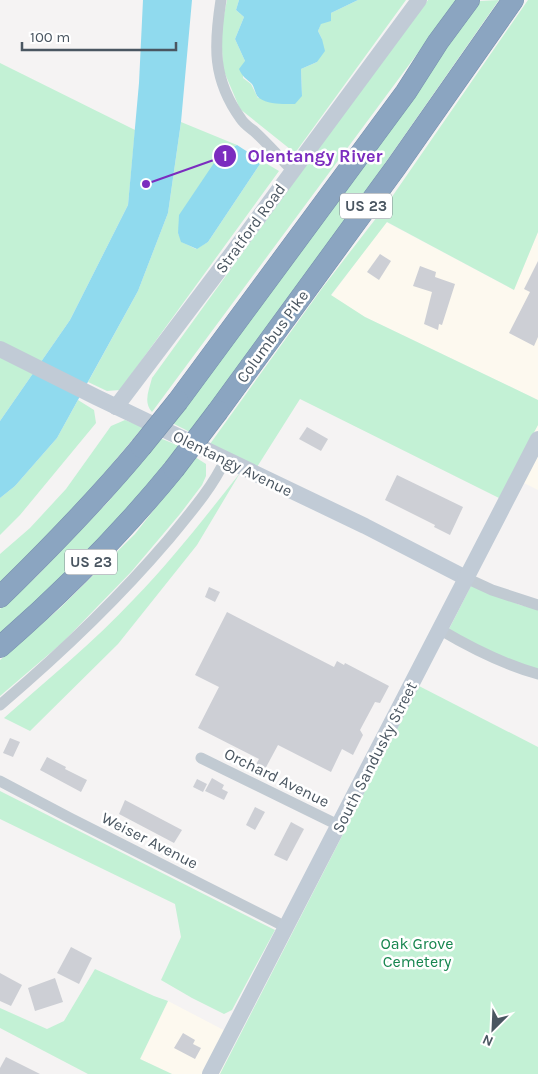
<svg xmlns="http://www.w3.org/2000/svg" width="538" height="1074" font-family="Karla,sans-serif">
	<style>
		.commercial { fill: #fdf9ef }
		.green { fill: #c3f1d5 }
		.water { fill: #90daee }
		.building { fill: #cdcfd5 }
		.lines { fill: none; stroke-linecap: round; stroke-linejoin: round }
		.highway-casing { stroke: #7690ad; stroke-width: 22 }
		.street { stroke: #c1cad2; stroke-width: 11 }
		.secondary { stroke: #c1cbd6; stroke-width: 16 }
		.highway { stroke: #8ba5c1; stroke-width: 21 }
		.highway-bridge-casing { stroke: #7690ad; stroke-width: 22; stroke-linecap: butt }
		.highway-bridge { stroke: #8ba5c1; stroke-width: 21 }
		.labels { text-anchor: middle; stroke-width: 5; stroke-linejoin: round; paint-order: stroke }
		.shield { fill: #fff; stroke: #808990; stroke-width: 1 }
		.shield-label { font-size: 15px; font-weight: bold; fill: #4a5661 }
		.street-label { font-size: 16px; fill: #4a5661; stroke: #fff }
		.park-label { font-size: 16px; fill: #17864f; stroke: #fff }
		.leader { fill: none; stroke: #7b2cbf; stroke-width: 2 }
		.callout-dot { fill: #7b2cbf; stroke: #fff; stroke-width: 2 }
		.mark-label { font-size: 15px; text-anchor: middle; font-weight: bold; fill: #fff }
		.callout-label { font-size: 18px; text-anchor: middle; font-weight: bold; fill: #7b2cbf; stroke: #fff; stroke-width: 5; stroke-linejoin: round; paint-order: stroke }
	</style>
	<rect width="100%" height="100%" fill="#f5f3f3"/>
	<g class="commercial">
		<path d="M386 222 514 290 538 232V400L365 317 331 296Z"/>
		<path d="M538 425V490L524 483 499 498Z"/>
		<path d="M168 1001 237 1037 220 1074H172L140 1059Z"/>
	</g>
	<g class="green">
		<path d="M227 0H239L236 10 244 17 235 39 245 61 243 78 251 84 258 98 302 96 301 69 317 62 322 39 318 31 321 23 331 13 358 0H406L295 153 240 109 223 69 221 30Z"/>
		<path d="M428 0H457L152 412C143 402 149 390 152 378L345 111Z"/>
		<path d="M499 0 342 225 190 432 170 422 480 1Z"/>
		<path d="M528 0H538V232L514 290 387 222 331 295 365 317 538 400V425L499 498 300 399 257 467 210 444 323 287 387 204Z"/>
		<path d="M0 63 135 130 128 205 70 320 0 421Z"/>
		<path d="M181 122 237 145 220 154 178 233 182 242 196 249 208 242 262 161 279 171 120 390 107 391 88 382 138 291 168 213Z"/>
		<path d="M78 400 94 410 96 423 20 515 0 535V498L15 486 57 438Z"/>
		<path d="M125 420 143 427 68 517 0 583V554L30 528 66 489 111 426Z"/>
		<path d="M160 438 179 446 106 535 0 637V609L36 577 108 502Z"/>
		<path d="M195 457 206 464V476L202 485 180 514 131 572 62 643 0 696V660L59 609 135 534Z"/>
		<path d="M240 473 197 545 118 644 30 731 4 718C48 679 94 642 134 599 172 560 206 516 240 473Z"/>
		<path d="M472 584 520 605 538 609V671L520 666 448 631Z"/>
		<path d="M419 686 538 747V1074H220Z"/>
		<path d="M0 791 275 930 232 1010 224 1014 192 998 161 980 181 937 175 904 0 819Z"/>
		<path d="M95 969 154 996 168 1001 140 1059 172 1074H88L0 1028V1008L47 1029 64 1021Z"/>
	</g>
	<g class="water">
		<path d="M143 0H192L181 122 168 213 138 291 57 438 15 486 0 498V421L70 320 128 205 139 83Z"/>
		<path d="M239 0H358L331 13V21L321 24 318 31 322 39 325 51 317 62 301 69 302 96 295 104C283 104 269 105 259 98 255 95 255 88 252 84 246 78 243 78 239 69L245 61 235 39 244 17 236 10Z"/>
		<path d="M237 145 262 161 208 242 197 249 181 242 178 233 179 215 220 154Z"/>
	</g>
	<g class="building">
		<path d="M380 254 391 261 379 280 367 272Z"/>
		<path d="M538 261V337L534 346 509 333 530 292 524 289Z"/>
		<path d="M420 266 436 272 435 277 455 284 442 325 439 324 438 330 424 324 432 292 413 286Z"/>
		<path d="M307 427 328 439 321 451 299 439Z"/>
		<path d="M397 475 463 507 450 535 434 527 435 525 385 500Z"/>
		<path d="M209 587 220 592 215 602 205 597Z"/>
		<path d="M227 612 334 667 337 661 344 665 345 663 389 686 380 703 375 702 360 730 363 735 353 755 342 749 331 772 278 745 264 771 255 766 259 759 198 728 219 687 195 675Z"/>
		<path d="M10 738 20 742 13 757 3 753Z"/>
		<path d="M47 757 66 767 65 769 87 780 81 792 40 770Z"/>
		<path d="M212 778 224 785 222 789 228 792 224 800 205 791Z"/>
		<path d="M197 779 207 784 203 792 193 787Z"/>
		<path d="M125 800 182 830 174 843 119 814Z"/>
		<path d="M255 807 265 812 255 830 246 825Z"/>
		<path d="M291 822 304 829 287 861 274 855Z"/>
		<path d="M71 947 92 958 79 984 57 973Z"/>
		<path d="M0 973 22 985 11 1006 0 1001Z"/>
		<path d="M55 978 63 1002 35 1011 28 988Z"/>
		<path d="M183 1033 195 1040 193 1044 201 1048 195 1059 174 1048Z"/>
		<path d="M6 1057 40 1074H0V1068Z"/>
	</g>
	<g class="lines">
		<defs>
			<g id="highway">
				<path d="M178 401 406 92 438 42 469 0"/>
				<path d="M218 411 396 167 513 0"/>
				<path d="M0 597C49 549 97 500 141 447"/>
				<path d="M0 647C63 592 121 534 174 469"/>
			</g>
		</defs>
		<use href="#highway" class="highway-casing"/>
		<g class="street">
			<path d="M221 0C214 45 212 79 241 119 244 124 250 128 255 132 268 144 280 158 293 171"/>
			<path d="M466 578 492 590 538 605"/>
			<path d="M439 629C471 648 502 664 538 674"/>
			<path d="M0 705C60 654 117 600 168 540 189 514 211 490 225 460"/>
			<path d="M201 758 338 825"/>
			<path d="M0 781 70 818 286 927"/>
		</g>
		<g class="secondary">
			<path d="M0 349 96 397 365 526 466 578"/>
			<path d="M116 407 230 256 419 0"/>
			<path d="M210 1074 538 439"/>
		</g>
		<use href="#highway" class="highway"/>
		<defs>
			<g id="highway-bridge">
				<path d="M141 447 178 401"/>
				<path d="M174 469 218 411"/>
			</g>
		</defs>
		<use href="#highway-bridge" class="highway-bridge-casing"/>
		<use href="#highway-bridge" class="highway-bridge"/>
	</g>
	<g class="labels">
		<g class="shield">
			<rect x="340" y="193.5" width="52" height="25" rx="4"/>
			<rect x="65" y="549.5" width="52" height="25" rx="4"/>
		</g>
		<g class="shield-label">
			<text x="366" y="211">US 23</text>
			<text x="91" y="567">US 23</text>
		</g>
		<g class="street-label">
			<text transform="translate(250 228) rotate(-54)" y="6">Stratford Road</text>
			<text transform="translate(272 336) rotate(-54)" y="6">Columbus Pike</text>
			<text transform="translate(233 463) rotate(26)" y="6">Olentangy Avenue</text>
			<text transform="translate(374 757) rotate(-63)" y="6">South Sandusky Street</text>
			<text transform="translate(277 777) rotate(26)" y="6">Orchard Avenue</text>
			<text transform="translate(150 840) rotate(27)" y="6">Weiser Avenue</text>
		</g>
		<g class="park-label">
			<text x="417" y="949">Oak Grove<tspan x="417" dy="18">Cemetery</tspan></text>
		</g>
	</g>
	<path class="leader" d="M146 184L225 156"/>
	<g class="callout-dot">
		<circle cx="146" cy="184" r="5"/>
		<circle cx="225" cy="156" r="12"/>
	</g>
	<g class="mark-label">
		<text x="225" y="161">1</text>
	</g>
	<g class="callout-label">
		<text x="315" y="162">Olentangy River</text>
	</g>
	<g transform="translate(493 1029) rotate(204)" stroke="#ffffff" stroke-width="4" paint-order="stroke">
	<path d="M0-4L9 19L0 12L-9 19Z" fill="#4a5661"/>
	<text y="-8" font-size="14" font-weight="bold" text-anchor="middle" fill="#4a5661">N</text>
	</g>
	<path d="M22 42v8h154v-8" fill="none" stroke="#4a5661" stroke-width="2.5"/>
	<text x="30" y="42" font-size="15" fill="#4a5661" stroke="#ffffff" stroke-width="4" paint-order="stroke">100 m</text>
</svg>
